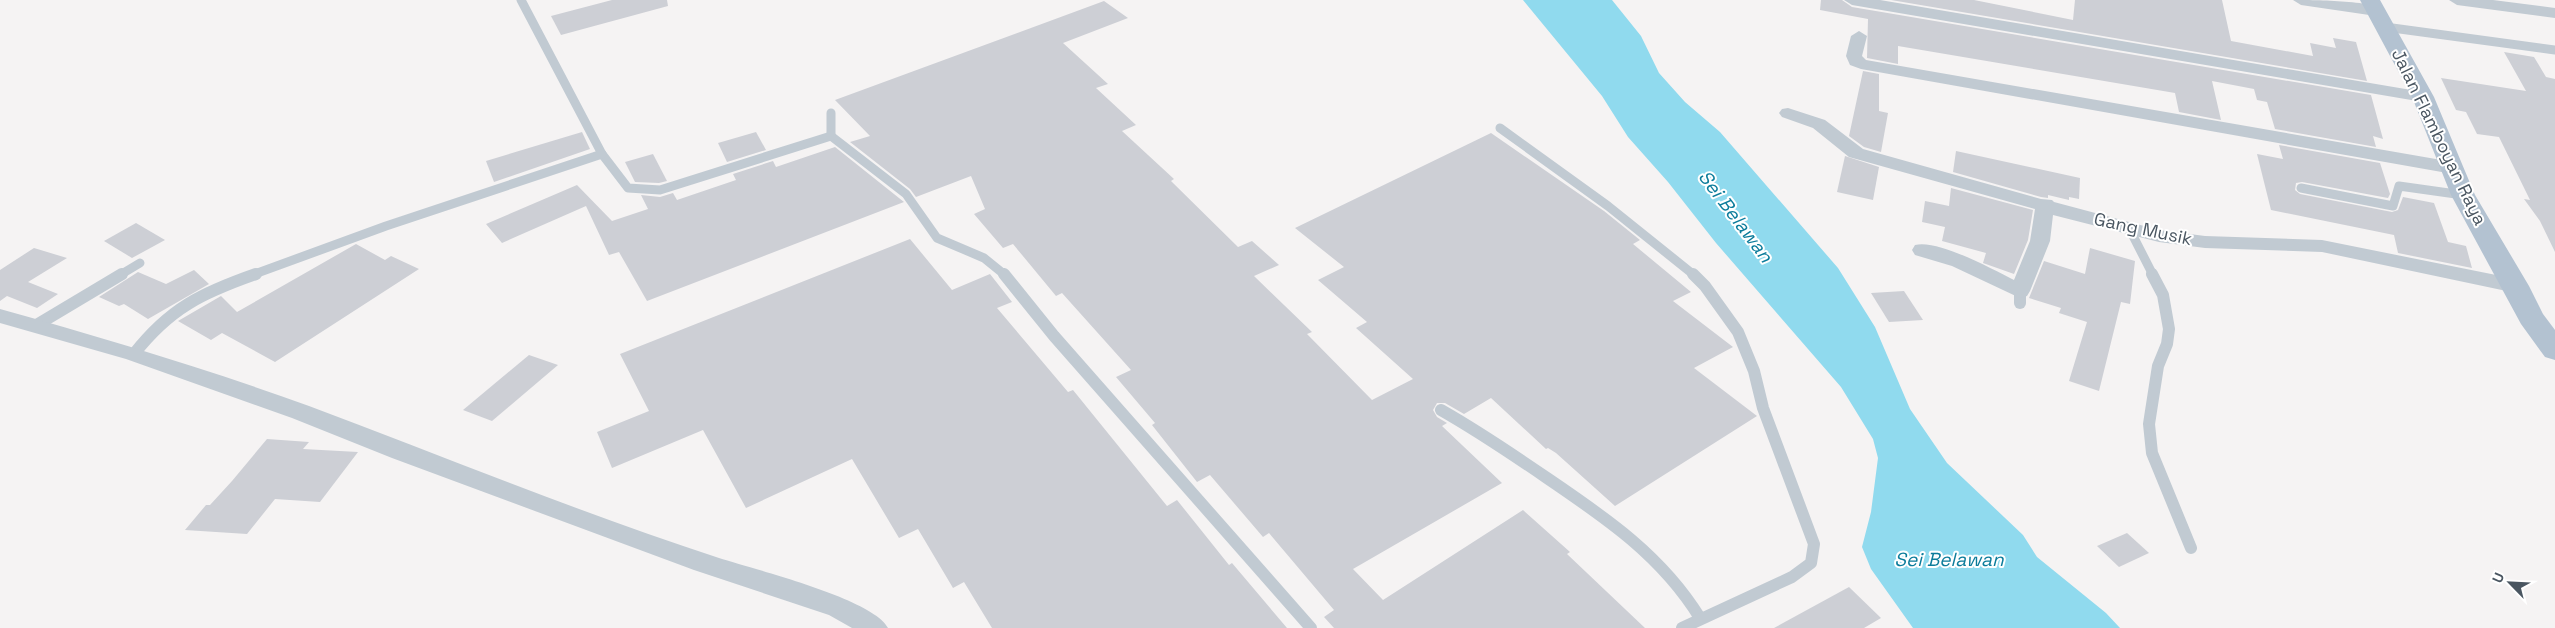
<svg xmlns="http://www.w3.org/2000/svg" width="2555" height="628" font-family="'Space Grotesk',sans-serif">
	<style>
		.water { fill: #90daee }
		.building { fill: #cdcfd5 }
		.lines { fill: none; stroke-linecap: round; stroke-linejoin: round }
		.service-far1 { stroke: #c1cad2; stroke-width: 9 }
		.service { stroke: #c1cad2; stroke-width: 12 }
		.minor { fill: #c1cad2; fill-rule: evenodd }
		.primary { fill: #b3c2d1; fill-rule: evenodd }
		.labels { text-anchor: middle; stroke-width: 4; stroke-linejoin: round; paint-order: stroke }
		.street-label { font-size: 18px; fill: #4a5661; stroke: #fff }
		.water-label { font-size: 19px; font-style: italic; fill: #0c7c9b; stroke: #fff }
	</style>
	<rect width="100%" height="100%" fill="#f5f3f3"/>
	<path class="water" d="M1523 0H1612L1641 36 1659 73 1685 102 1720 132 1838 268 1875 327 1910 409 1947 463 2023 535 2037 557 2106 613 2120 628H1913L1871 569 1862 547 1871 512 1878 458 1873 439 1841 387 1716 243 1668 182 1628 137 1602 96Z"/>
	<g class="building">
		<path d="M612 0H667L668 6 561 35 551 16Z"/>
		<path d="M1821 0H1842L1852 7 2371 95 2383 139 2373 136 2376 147 2275 129 2267 102 2257 100 2254 89 2212 81 2221 120 2179 112 2175 93 1898 46V64L1867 58 1868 19 1820 10Z"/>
		<path d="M1891 0H1974L2073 20 2075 0H2222L2231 41 2313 56 2310 43 2336 48 2333 38 2356 42 2367 81Z"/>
		<path d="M1104 1 1128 18 1063 43 1108 84 1096 88 1136 125 1122 131 1174 179 1171 181 1238 247 1252 241 1279 265 1254 276 1312 332 1307 334 1372 400 1413 379 1356 328 1367 322 1318 280 1344 267 1295 228 1491 133 1604 211 1640 240 1633 244 1691 292 1673 301 1733 347 1694 368 1757 416 1615 506 1556 453 1548 448 1546 449 1491 398 1464 414 1445 403H1437L1433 410 1437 417 1447 423 1442 426 1502 483 1353 569 1383 600 1523 510 1570 552 1567 554 1645 628H1334L1324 617 1334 610 1269 533 1263 537 1210 475 1197 482 1152 425 1155 423 1116 377 1131 370 1062 293 1056 296 1013 244 1003 248 974 214 985 209 971 176 916 197 910 189 850 142 870 136 835 100Z"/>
		<path d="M2504 52 2534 57 2546 77 2555 79V252L2540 221 2524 199 2530 200 2499 137 2477 134 2466 112 2456 110 2441 78 2526 91Z"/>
		<path d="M1863 71 1879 74V111L1888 113 1881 152 1864 147 1849 136Z"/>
		<path d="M582 132 590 149 494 182 486 161Z"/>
		<path d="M756 132 766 150 727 162 718 143Z"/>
		<path d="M2279 145 2380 163 2390 194 2388 198 2302 182 2296 183 2295 190 2300 194 2392 212 2398 210 2403 197 2434 203 2448 242 2466 246 2472 268 2398 253 2394 235 2271 210 2257 154 2283 159Z"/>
		<path d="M835 147 904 202 647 301 619 252 609 255 586 206 502 243 486 224 577 185 612 221 648 209 641 195 660 197 673 193 677 200 736 180 733 174 773 161 776 167Z"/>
		<path d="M1956 151 2080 178 2079 199 2069 197V200L2048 195V198L2041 197 1953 172Z"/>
		<path d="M653 154 667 181 659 183 635 182 625 162Z"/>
		<path d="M1845 156 1879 167 1873 200 1837 192Z"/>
		<path d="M1951 188 2033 210 2028 240 2014 274 1983 263 1986 253 1942 241 1945 227 1922 222 1925 201 1949 206Z"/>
		<path d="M136 223 165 240 132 258 104 241Z"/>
		<path d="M910 239 952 290 990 274 1012 302 997 308 1068 392 1073 390 1167 506 1177 500 1229 565 1232 563 1287 628H992L964 582 953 588 918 529 899 538 852 459 746 508 703 430 612 468 597 432 649 411 620 354Z"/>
		<path d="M356 244 385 260 391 256 419 269 275 362 222 333 211 340 178 321 221 296 237 312Z"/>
		<path d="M34 248 67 258 28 282 58 294 37 308 7 296 0 301V270Z"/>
		<path d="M2090 248 2135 261 2130 304 2121 302 2099 391 2069 381 2087 322 2059 313 2061 308 2029 298 2044 261 2085 274Z"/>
		<path d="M194 270 209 284 148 319 124 304 119 306 99 297 138 272 166 284Z"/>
		<path d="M1904 291 1923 320 1889 322 1871 293Z"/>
		<path d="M529 355 558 365 492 421 463 410Z"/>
		<path d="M267 439 309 442 303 449 358 452 320 502 275 499 247 534 185 530 206 505H210L232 481Z"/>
		<path d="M2127 533 2149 553 2119 567 2097 546Z"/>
		<path d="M1849 587 1881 618 1864 628H1774Z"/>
	</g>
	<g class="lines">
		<g class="service-far1">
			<path d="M521 0 602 154 628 188 660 190 831 136 906 194 937 238 984 258 1005 275"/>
			<path d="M2385 27 2555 50"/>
			<path d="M831 113V136"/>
			<path d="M1500 128 1608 206 1694 275"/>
			<path d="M2301 188 2393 206 2399 186 2463 195"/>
			<path d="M2130 230 2153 275"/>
			<path d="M120 275 140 263"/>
			<path d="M252 275 386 226 602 154"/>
		</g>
		<g class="service">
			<path d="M1004 274 1054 336 1311 628"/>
			<path d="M2152 274 2163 295 2169 329 2167 344 2158 366 2149 424 2152 453 2191 548"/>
			<path d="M2020 291V303"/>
			<path d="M35 326 122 274"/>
			<path d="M134 354C170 308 202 293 256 274"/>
			<path d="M1441 410C1478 431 1512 454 1547 478 1606 518 1662 556 1700 618"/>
			<path d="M1682 628 1792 577 1811 563 1814 544 1763 408 1754 371 1738 332 1705 286 1693 274"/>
		</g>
		<g class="minor">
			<path d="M1844 0H1880L2423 92 2429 93 2432 97 2429 101 2423 102 1852 5Z"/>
			<path d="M2293 0C2309 0 2376 0 2384 11L2376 16 2301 5Z"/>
			<path d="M2449 0H2493L2555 8V18L2457 5Z"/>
			<path d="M1859 31 1867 36 1862 56 1866 60 2453 162 2460 164 2462 168 2460 172 2453 174 1861 69 1850 65 1846 56 1851 36Z"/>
			<path d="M1788 108 1825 120 1863 149 2041 199 2052 200 2054 202 2159 230 2205 236 2322 240 2516 279 2523 281 2526 286 2523 291 2516 293 2322 252 2205 248 2159 242 2053 215 2050 241 2030 291 2027 296 2020 298 1952 266 1915 255 1912 250 1915 245C1938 239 1992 269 2014 280L2030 241 2035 209 1849 157 1813 128 1782 117 1779 113 1782 109Z"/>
			<path d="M0 309C104 338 207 369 309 406 445 457 581 513 719 558 753 569 874 599 888 628H852L829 615 694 570 392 458 292 418 126 359 0 323Z"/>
		</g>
		<path class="primary" d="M2360 0H2380L2434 97 2475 195 2529 286 2543 314 2555 330V360L2545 357 2521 324 2451 195 2412 97Z"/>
	</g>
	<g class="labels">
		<g class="street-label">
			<text transform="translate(2439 137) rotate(64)" y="6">Jalan Flamboyan Raya</text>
			<text transform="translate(2143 229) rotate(12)" y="6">Gang Musik</text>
		</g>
		<g class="water-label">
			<text transform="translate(1736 216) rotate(53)" y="7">Sei Belawan</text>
			<text x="1949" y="566">Sei Belawan</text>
		</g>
	</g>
	<g transform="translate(2510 583) rotate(294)" stroke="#ffffff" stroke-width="4" paint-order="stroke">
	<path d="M0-4L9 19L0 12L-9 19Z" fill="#4a5661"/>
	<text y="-8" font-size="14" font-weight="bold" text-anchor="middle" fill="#4a5661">U</text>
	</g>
</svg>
